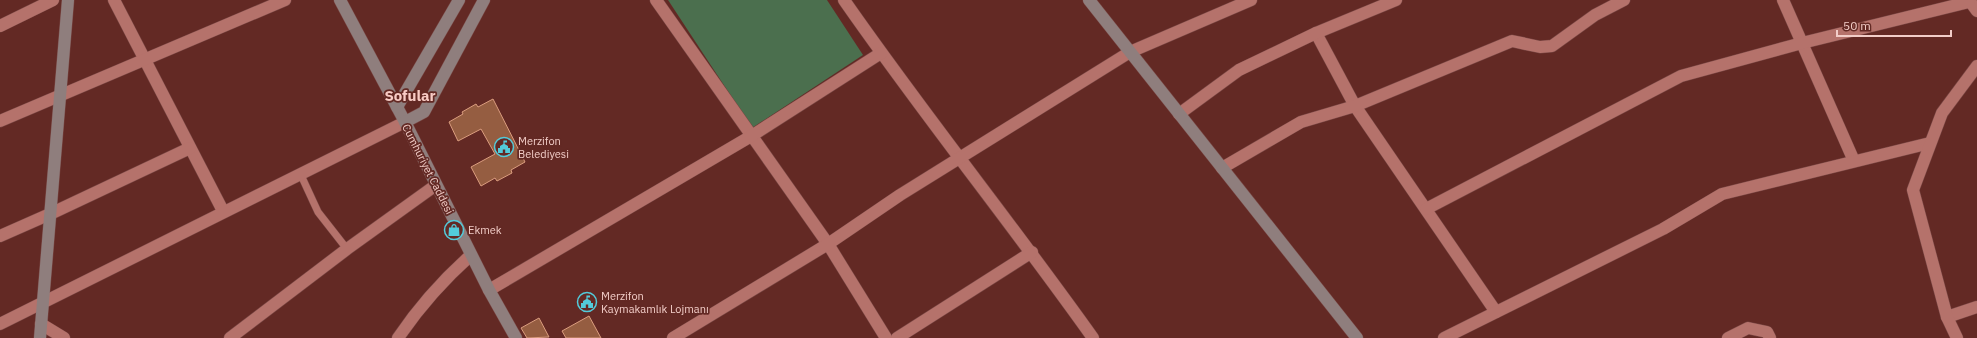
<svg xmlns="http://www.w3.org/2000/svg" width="1977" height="338" font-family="'IBM Plex Sans',sans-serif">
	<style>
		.green { fill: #4b6f4e }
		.building { fill: #955d41; stroke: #db9d7f }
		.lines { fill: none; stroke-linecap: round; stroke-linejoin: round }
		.lane-casing { stroke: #794744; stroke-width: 8 }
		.street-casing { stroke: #794744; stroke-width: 13 }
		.secondary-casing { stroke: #794744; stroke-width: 13 }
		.lane { stroke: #b5726b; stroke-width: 7 }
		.street { stroke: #b5726b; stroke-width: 12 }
		.secondary { stroke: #8f7e7d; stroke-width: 12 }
		.labels { text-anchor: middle; stroke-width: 3.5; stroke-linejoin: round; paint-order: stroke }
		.poi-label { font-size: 11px; fill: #f2cdc8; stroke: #632924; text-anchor: start }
		.street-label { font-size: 11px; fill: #f2cdc8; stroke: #632924 }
		.district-label { font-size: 15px; font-weight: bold; fill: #f8cbc5; stroke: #632924 }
	</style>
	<rect width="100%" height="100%" fill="#632924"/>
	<path class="green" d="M668 0H827L863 55 752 128Z"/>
	<g class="building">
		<path d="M493 99 525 162 511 170 512 173 497 181 495 178 481 186 471 167 495 154 481 129 458 141 449 122 463 114 462 112 476 104 478 107Z"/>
		<path d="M589 316 601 338H566L562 331Z"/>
		<path d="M539 318 549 337 527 338 521 328Z"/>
	</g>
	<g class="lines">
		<defs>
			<path id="lane" d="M300 173 318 212 347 249"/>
			<g id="street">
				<path d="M114 0 223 211"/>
				<path d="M656 0 828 244 886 338"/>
				<path d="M844 0C924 115 1012 224 1093 338"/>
				<path d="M1783 0 1854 161"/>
				<path d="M1969 0 1977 11"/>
				<path d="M0 26 53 0"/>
				<path d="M1316 33 1355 106 1496 312"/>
				<path d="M1179 114 1239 70 1316 33 1396 0"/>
				<path d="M0 121 285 0"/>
				<path d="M1222 168 1301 122 1355 106 1512 41 1540 47 1552 46 1595 15 1624 0"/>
				<path d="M1426 209 1681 76 1802 43 1969 2"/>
				<path d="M0 236 50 214 190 148"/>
				<path d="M489 290 753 135 881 53"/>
				<path d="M1947 317 1977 307"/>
				<path d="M0 324 405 122"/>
				<path d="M41 324 64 338"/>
				<path d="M230 338 347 249 436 185"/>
				<path d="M398 338C419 307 443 280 471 255"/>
				<path d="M673 338 828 244 900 195 1130 52 1251 0"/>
				<path d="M897 338 1032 252"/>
				<path d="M1444 338 1663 229 1722 194 1930 143"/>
				<path d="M1728 338 1748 328 1767 332 1770 338"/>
				<path d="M1957 338 1947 317 1913 190 1942 113 1977 66"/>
			</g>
			<g id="secondary">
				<path d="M340 0 405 122 489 290 516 338"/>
				<path d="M1089 0 1357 338"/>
				<path d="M397 107 459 0"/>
				<path d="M405 122 424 112 484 0"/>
				<path d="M40 338 68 0"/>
			</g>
		</defs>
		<use href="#lane" class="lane-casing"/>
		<use href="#street" class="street-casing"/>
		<use href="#secondary" class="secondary-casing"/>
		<use href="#lane" class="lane"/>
		<use href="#street" class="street"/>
		<use href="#secondary" class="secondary"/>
	</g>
	<defs>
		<symbol id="civic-ring" viewBox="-11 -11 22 22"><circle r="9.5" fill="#632924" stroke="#53cbda" stroke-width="1.5"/><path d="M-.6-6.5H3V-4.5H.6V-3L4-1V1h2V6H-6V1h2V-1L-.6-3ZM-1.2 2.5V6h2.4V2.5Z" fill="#53cbda"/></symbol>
		<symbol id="shop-ring" viewBox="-11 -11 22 22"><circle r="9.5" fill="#632924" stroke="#53cbda" stroke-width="1.5"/><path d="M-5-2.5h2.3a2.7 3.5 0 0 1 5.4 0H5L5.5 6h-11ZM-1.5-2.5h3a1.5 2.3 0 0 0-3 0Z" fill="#53cbda"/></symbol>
	</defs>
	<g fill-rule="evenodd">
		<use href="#civic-ring" x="493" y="136" width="22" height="22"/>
		<use href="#shop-ring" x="443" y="219" width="22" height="22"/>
		<use href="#civic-ring" x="576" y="291" width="22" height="22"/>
	</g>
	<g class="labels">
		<g class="poi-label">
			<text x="518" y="145">Merzifon<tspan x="518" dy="13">Belediyesi</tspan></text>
			<text x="468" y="234">Ekmek</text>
			<text x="601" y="300">Merzifon<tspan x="601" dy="13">Kaymakamlık Lojmanı</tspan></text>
		</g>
		<g class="street-label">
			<text transform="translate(428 169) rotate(63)" y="4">Cumhuriyet Caddesi</text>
		</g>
		<g class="district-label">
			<text x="410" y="101">Sofular</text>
		</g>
	</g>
	<path d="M1837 30v6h114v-6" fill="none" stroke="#f2cdc8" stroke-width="2"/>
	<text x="1843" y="30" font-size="12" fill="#f2cdc8" stroke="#632924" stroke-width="3" paint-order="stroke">50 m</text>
</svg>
